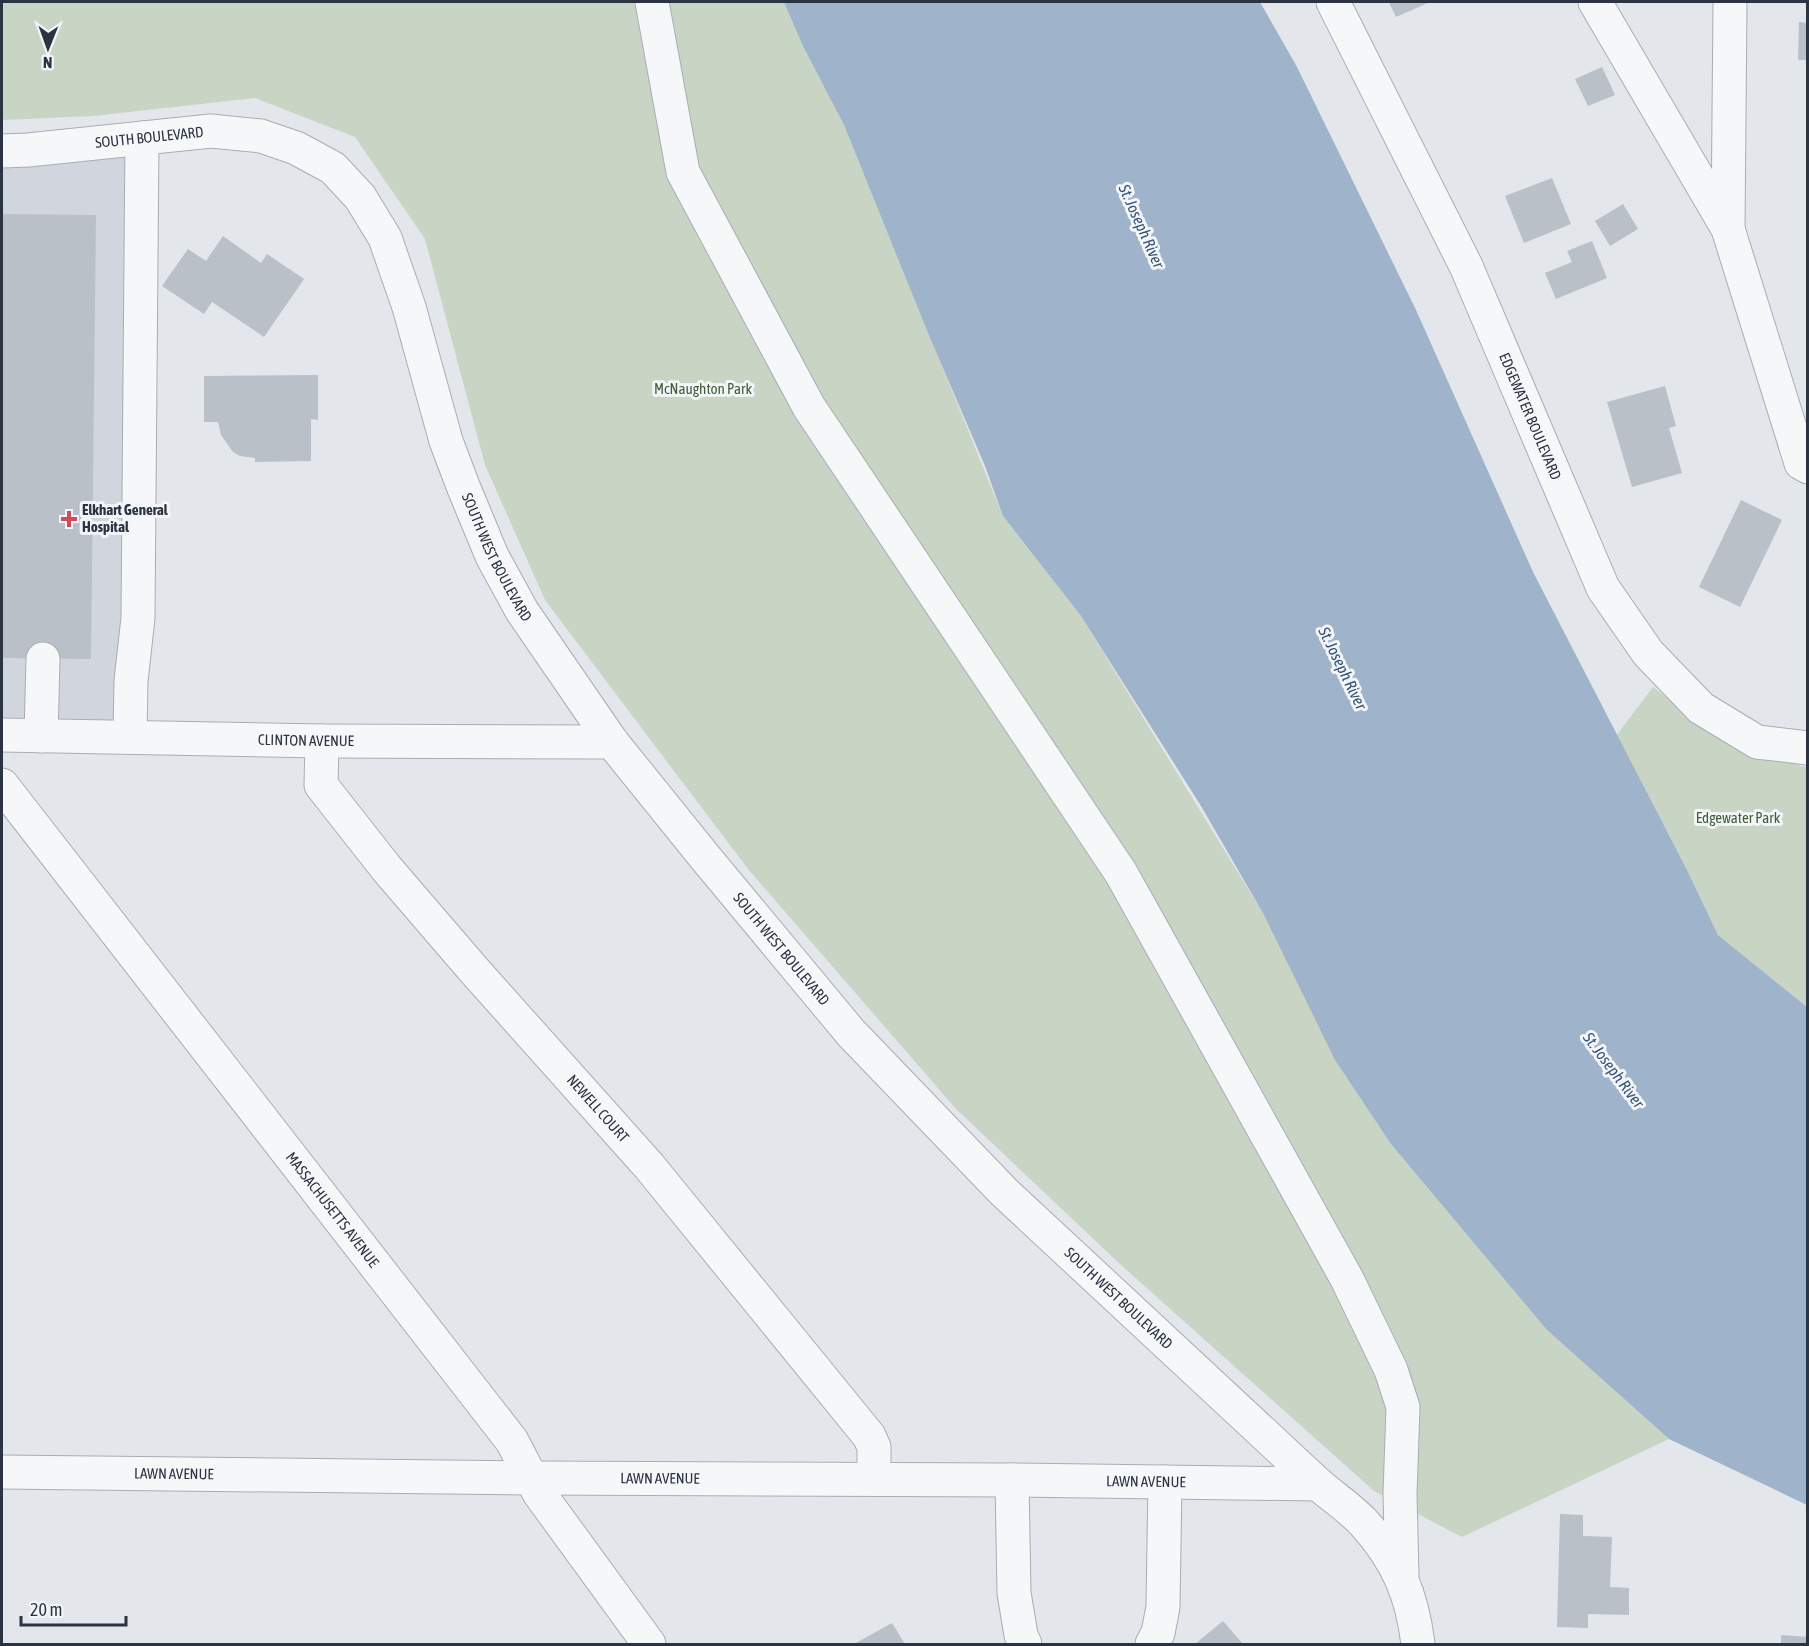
<svg xmlns="http://www.w3.org/2000/svg" width="1809" height="1646" font-family="'Asap Condensed',sans-serif">
	<style>
		.built { fill: #d1d5dd }
		.green { fill: #c9d5c4 }
		.water { fill: #9fb4ca }
		.building { fill: #bac0c8 }
		.lines { fill: none; stroke-linecap: round; stroke-linejoin: round }
		.minor-casing { stroke: #a8adb5; stroke-width: 35 }
		.minor { stroke: #f6f7f9; stroke-width: 33 }
		.poi-dot { fill: #ce4a60; stroke: #f3f5f8; stroke-width: 2 }
		.labels { text-anchor: middle; stroke-width: 6; stroke-linejoin: round; paint-order: stroke }
		.street-label { font-size: 15px; fill: #2b3443; stroke: #f3f5f8 }
		.park-label { font-size: 15px; fill: #405f38; stroke: #f3f5f8 }
		.poi-label { font-size: 15px; font-weight: bold; fill: #2b3443; stroke: #f3f5f8; text-anchor: start }
		.water-label { font-size: 16px; font-style: italic; fill: #355377; stroke: #f3f5f8 }
	</style>
	<rect width="100%" height="100%" fill="#e3e6eb"/>
	<path class="built" d="M139 141 128 735 2 733V154Z"/>
	<g class="green">
		<path d="M2 2H786L844 125 1003 516 1081 616 1264 915 1547 1330 1669 1439 1462 1537 1374 1491 1121 1265 956 1109 748 869 545 600 485 465 425 239 355 137 255 98 93 116 2 120Z"/>
		<path d="M1653 687 1720 738 1801 766 1807 767V1007L1718 935 1688 872 1616 736Z"/>
	</g>
	<path class="water" d="M784 2H1260L1297 67 1416 310 1533 572 1688 872 1718 935 1807 1007V1505L1669 1439 1547 1330 1391 1144 1335 1060 1264 915 1201 806 1081 616 1003 516 985 466 928 333 844 125 803 46Z"/>
	<g class="building">
		<path d="M1389 2H1430L1396 17Z"/>
		<path d="M1799 22 1808 23V60H1798Z"/>
		<path d="M1602 67 1615 95 1588 106 1575 79Z"/>
		<path d="M1552 178 1571 224 1524 243 1505 196Z"/>
		<path d="M1623 204 1638 229 1610 246 1595 221Z"/>
		<path d="M2 214 96 215 91 659 2 658Z"/>
		<path d="M223 236 261 263 267 254 304 279 264 337 212 302 204 314 162 286 188 249 206 261Z"/>
		<path d="M1592 241 1607 278 1556 299 1545 273 1572 262 1567 251Z"/>
		<path d="M318 375V420L311 419V461L255 462V458L240 456 233 452 221 435 218 422H204V376Z"/>
		<path d="M1665 386 1676 426 1669 428 1682 473 1632 487 1607 402Z"/>
		<path d="M1741 500 1782 520 1740 607 1699 587Z"/>
		<path d="M1560 1514 1583 1515V1536L1612 1537 1610 1587 1629 1588V1615L1588 1614V1628L1557 1627Z"/>
		<path d="M1223 1621 1243 1644H1195Z"/>
		<path d="M892 1623 905 1644H854Z"/>
		<path d="M1781 1635 1808 1637V1644H1781Z"/>
	</g>
	<g class="lines">
		<defs>
			<g id="minor">
				<path d="M652 2 683 172 809 407 1121 873 1347 1279 1391 1370 1403 1407 1400 1494 1402 1576"/>
				<path id="s1" d="M1333 2 1466 266 1603 588 1648 653 1701 708 1757 742 1808 748"/>
				<path d="M1595 2 1728 229 1801 463 1808 467"/>
				<path id="s2" d="M2 151 28 150 211 131 261 136 296 148 333 168 360 197 385 238 409 307 446 441 463 486 492 556 522 611 612 742 704 856 851 1033 1004 1192 1318 1484C1333 1497 1351 1509 1364 1523 1398 1561 1412 1595 1418 1644"/>
				<path d="M1728 228 1730 2"/>
				<path id="s3" d="M2 735 322 741 612 742"/>
				<path d="M41 736 43 659"/>
				<path d="M130 737 131 681 138 618 142 138"/>
				<path id="s4" d="M322 741 321 785 387 869 473 969 649 1166 869 1436 874 1447V1479"/>
				<path id="s5" d="M2 785 512 1441 539 1493 649 1644"/>
				<path id="s6" d="M2 1472 532 1478 1012 1480 1318 1484"/>
				<path d="M1012 1480 1014 1593 1021 1635 1025 1644"/>
				<path d="M1152 1644 1158 1633 1163 1607 1165 1482"/>
			</g>
		</defs>
		<use href="#minor" class="minor-casing"/>
		<use href="#minor" class="minor"/>
	</g>
	<path class="poi-dot" d="M66 510h6v6h6v6h-6v6h-6v-6h-6v-6h6z"/>
	<g class="labels">
		<g class="street-label">
			<text dy="5" stroke="none"><textPath href="#s2" startOffset="148">SOUTH BOULEVARD</textPath></text>
			<text dy="5" stroke="none"><textPath href="#s1" startOffset="459">EDGEWATER BOULEVARD</textPath></text>
			<text dy="5" stroke="none"><textPath href="#s2" startOffset="766">SOUTH WEST BOULEVARD</textPath></text>
			<text dy="5" stroke="none"><textPath href="#s3" startOffset="304">CLINTON AVENUE</textPath></text>
			<text dy="5" stroke="none"><textPath href="#s2" startOffset="1252">SOUTH WEST BOULEVARD</textPath></text>
			<text dy="5" stroke="none"><textPath href="#s4" startOffset="470">NEWELL COURT</textPath></text>
			<text dy="5" stroke="none"><textPath href="#s5" startOffset="538">MASSACHUSETTS AVENUE</textPath></text>
			<text dy="5" stroke="none"><textPath href="#s2" startOffset="1738">SOUTH WEST BOULEVARD</textPath></text>
			<text dy="5" stroke="none"><textPath href="#s6" startOffset="172">LAWN AVENUE</textPath></text>
			<text dy="5" stroke="none"><textPath href="#s6" startOffset="658">LAWN AVENUE</textPath></text>
			<text dy="5" stroke="none"><textPath href="#s6" startOffset="1144">LAWN AVENUE</textPath></text>
		</g>
		<g class="park-label">
			<text x="703" y="394">McNaughton Park</text>
			<text x="1738" y="823">Edgewater Park</text>
		</g>
		<g class="poi-label">
			<text x="82" y="515">Elkhart General<tspan x="82" dy="17">Hospital</tspan></text>
		</g>
		<g class="water-label">
			<text transform="translate(1142 226) rotate(66)" y="6">St. Joseph River</text>
			<text transform="translate(1343 668) rotate(64)" y="6">St. Joseph River</text>
			<text transform="translate(1614 1070) rotate(53)" y="6">St. Joseph River</text>
		</g>
	</g>
	<rect width="1809" height="1646" fill="none" stroke="#2b3443" stroke-width="6"/>
	<g transform="translate(48 48) rotate(181)" stroke="#f3f5f8" stroke-width="4.5" paint-order="stroke">
	<path d="M0-4.5L10 22L0 15L-10 22Z" fill="#2b3443"/>
	<text y="-9" font-size="16" font-weight="bold" text-anchor="middle" fill="#2b3443">N</text>
	</g>
	<path d="M21 1616v9h105v-9" fill="none" stroke="#2b3443" stroke-width="3"/>
	<text x="30" y="1616" font-size="18" fill="#2b3443" stroke="#f3f5f8" stroke-width="4.5" paint-order="stroke">20 m</text>
</svg>
